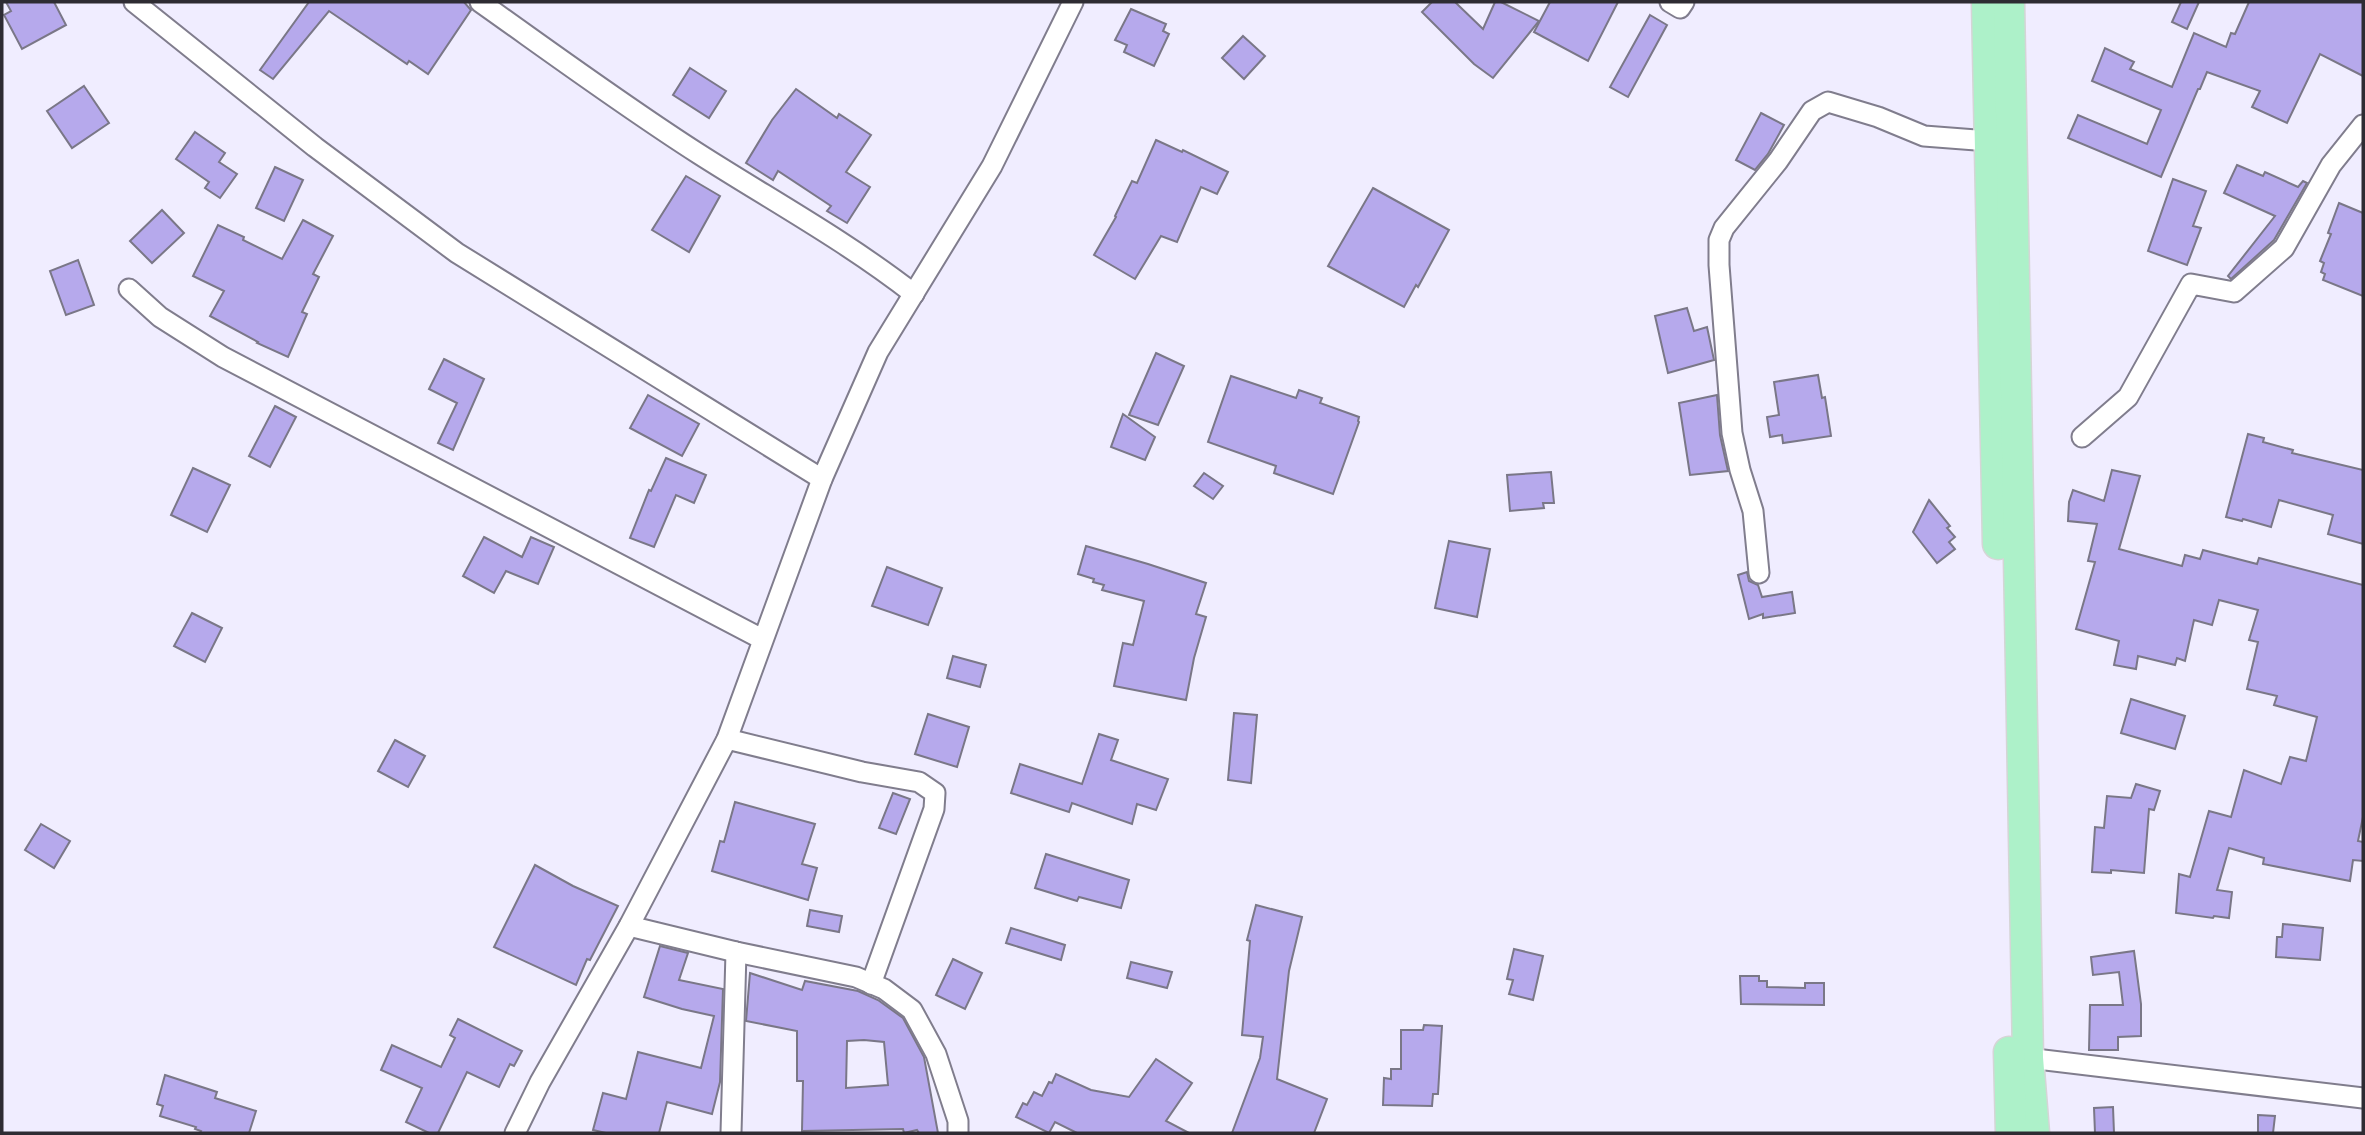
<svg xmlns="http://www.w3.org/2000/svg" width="2365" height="1135" font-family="'Zilla Slab',serif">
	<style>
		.building { fill: #b6a9ec; stroke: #7a7787; stroke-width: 2; fill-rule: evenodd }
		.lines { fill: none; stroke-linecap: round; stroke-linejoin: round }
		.minor-casing { stroke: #807d8d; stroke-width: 23 }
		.primary-casing { stroke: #d5d5d6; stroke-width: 33 }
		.minor { stroke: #fff; stroke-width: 19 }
		.primary { stroke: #adf1c9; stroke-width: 30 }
	</style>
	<rect width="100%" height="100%" fill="#f0edff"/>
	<g class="building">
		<path d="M6 2H54L66 25 22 49 4 15 11 11Z"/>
		<path d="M309 2H464L471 10 428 74 409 61 407 64 329 11 273 79 260 70Z"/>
		<path d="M1432 2H1455L1483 29 1495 2H1501L1539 21 1493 78 1474 64 1422 12Z"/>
		<path d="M1550 2H1618L1588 61 1534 32Z"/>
		<path d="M2181 2H2199L2187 29 2172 22Z"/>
		<path d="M2249 2H2363V76L2320 54 2287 123 2252 107 2260 91 2207 72 2200 89H2198L2161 177 2068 138 2078 115 2147 144 2161 110 2092 81 2105 48 2134 62 2130 69 2172 87 2194 33 2226 47 2231 33 2235 34Z"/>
		<path d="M1131 9 1166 24 1163 31 1169 34 1154 66 1124 52 1127 45 1115 40Z"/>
		<path d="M1650 15 1667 25 1628 97 1610 87Z"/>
		<path d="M1243 36 1265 56 1244 79 1222 58Z"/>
		<path d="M690 68 726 91 709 118 673 95Z"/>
		<path d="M84 86 109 123 72 148 47 111Z"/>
		<path d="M796 89 837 118 839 114 871 135 846 172 870 187 847 223 827 211 831 206 778 171 773 180 746 163 772 120Z"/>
		<path d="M1761 113 1784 125 1768 154 1755 170 1736 160Z"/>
		<path d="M195 132 225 153 219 162 237 174 220 198 205 188 209 182 176 159Z"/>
		<path d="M1156 140 1182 152 1183 150 1228 172 1217 194 1201 187 1177 242 1161 236 1135 279 1094 255 1116 217 1115 216 1132 181 1137 183Z"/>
		<path d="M2237 165 2263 176 2265 172 2298 187 2303 181 2307 183 2274 240 2231 279 2228 276 2275 216 2224 193Z"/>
		<path d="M275 167 303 180 284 221 256 208Z"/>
		<path d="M686 176 720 196 689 252 652 230Z"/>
		<path d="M2173 179 2206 191 2193 226 2201 228 2187 265 2148 251Z"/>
		<path d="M1373 188 1449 230 1418 287 1416 285 1404 307 1328 266Z"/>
		<path d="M2339 203 2363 213V296L2323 280 2325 274 2321 272 2324 263 2320 261 2331 234 2328 233Z"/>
		<path d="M162 210 184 233 152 263 130 241Z"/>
		<path d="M303 220 333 236 313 274 319 277 302 312 307 314 288 357 257 343 258 342 210 316 224 291 193 276 218 225 244 237 243 240 282 259Z"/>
		<path d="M78 260 94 305 66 315 50 271Z"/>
		<path d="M1687 308 1694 331 1707 327 1714 360 1668 373 1655 316Z"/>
		<path d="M1156 353 1184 366 1158 425 1129 415Z"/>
		<path d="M444 359 484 379 453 450 438 443 457 403 429 389Z"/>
		<path d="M1818 375 1822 398 1825 397 1831 436 1783 443 1782 435 1770 437 1767 417 1779 415 1774 382Z"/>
		<path d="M1231 376 1296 398 1299 390 1322 398 1320 403 1359 417 1358 421 1359 422 1333 494 1274 473 1276 466 1208 442Z"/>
		<path d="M648 395 699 424 682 456 630 428Z"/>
		<path d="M1717 395 1720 435 1728 471 1690 475 1679 403Z"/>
		<path d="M275 406 296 417 270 467 249 456Z"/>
		<path d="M1123 414 1155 437 1145 460 1111 447Z"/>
		<path d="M2248 434 2264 438 2263 442 2293 450 2292 453 2363 470V544L2328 534 2333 515 2279 500 2271 527 2243 519 2242 521 2226 517Z"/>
		<path d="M666 458 706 475 694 503 676 495 654 547 630 538 649 490 651 491Z"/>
		<path d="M193 468 230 485 207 532 171 515Z"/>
		<path d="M2112 470 2140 476 2119 549 2182 566 2185 555 2200 559 2203 550 2257 564 2259 558 2363 585V817L2358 841 2363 842V861L2353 860 2350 881 2263 864 2264 858 2229 848 2217 890 2232 892 2229 918 2214 916 2213 918 2176 913 2179 874 2190 877 2209 811 2231 817 2244 770 2281 784 2290 757 2306 761 2317 717 2274 705 2277 696 2247 689 2258 642 2249 640 2258 610 2219 600 2212 625 2194 620 2185 661 2177 658 2175 665 2138 656 2136 669 2114 665 2119 641 2076 629 2095 562 2088 561 2097 524 2068 521 2069 502 2073 490 2104 501Z"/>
		<path d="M1551 472 1554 503H1543L1544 508 1510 511 1507 475Z"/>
		<path d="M1204 473 1223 486 1213 499 1194 486Z"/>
		<path d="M1929 500 1950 526 1947 528 1955 537 1949 542 1955 549 1937 563 1913 532Z"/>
		<path d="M484 537 522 557 531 537 554 547 538 584 506 571 494 593 463 576Z"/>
		<path d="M1449 541 1490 549 1477 617 1435 608Z"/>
		<path d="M1086 546 1148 564 1206 583 1196 614 1206 617 1194 658 1186 700 1114 686 1123 643 1133 645 1144 601 1102 590 1104 585 1093 582 1094 579 1078 574Z"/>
		<path d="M887 567 942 588 928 625 872 606Z"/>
		<path d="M1747 572 1749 581 1758 585 1762 597 1792 592 1795 613 1763 618V614L1749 619 1738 575Z"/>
		<path d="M192 613 222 628 205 662 174 646Z"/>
		<path d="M953 656 986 665 980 687 947 678Z"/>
		<path d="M2131 699 2185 716 2175 749 2121 733Z"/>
		<path d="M1234 713 1257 715 1251 783 1228 780Z"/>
		<path d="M928 714 969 727 957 767 915 754Z"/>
		<path d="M1099 734 1118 740 1111 760 1168 779 1156 810 1137 804 1132 824 1072 803 1069 812 1011 793 1020 764 1082 784Z"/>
		<path d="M395 740 425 756 408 787 378 771Z"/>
		<path d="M2136 784 2160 791 2154 810 2149 809 2144 873 2111 870V873L2092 872 2095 827 2104 828 2107 796 2131 798Z"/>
		<path d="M893 793 910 799 896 834 879 828Z"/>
		<path d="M735 802 815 824 802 864 817 868 808 900 712 871 720 841 724 842Z"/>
		<path d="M41 824 70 841 54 868 25 850Z"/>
		<path d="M1046 854 1129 880 1121 908 1079 897 1077 901 1035 888Z"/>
		<path d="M535 865 573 886 618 906 590 960 587 959 576 985 494 947Z"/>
		<path d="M1256 905 1302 917 1289 971 1277 1079 1327 1099 1314 1133H1232L1260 1058 1263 1037 1242 1035 1250 941 1247 940Z"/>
		<path d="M810 910 842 916 839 932 807 926Z"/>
		<path d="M2283 924 2323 928 2320 960 2276 957 2277 937H2282Z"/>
		<path d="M1011 928 1065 945 1061 960 1006 943Z"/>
		<path d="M660 946 688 953 679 980 723 989 720 1082 712 1114 667 1102 659 1133H606L593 1130 603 1093 626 1099 638 1052 701 1068 714 1016 682 1009 644 997Z"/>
		<path d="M1514 949 1543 956 1533 1000 1509 994 1513 980 1507 979Z"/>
		<path d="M2134 951 2141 1004V1036L2118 1037V1050H2089L2090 1005H2123L2119 972 2093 975 2091 957Z"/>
		<path d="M953 959 982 973 965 1009 936 995Z"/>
		<path d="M1131 962 1172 972 1167 988 1127 978Z"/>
		<path d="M750 973 802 990 805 981 858 991 878 1000 903 1018 924 1057 938 1133H919L917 1130 904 1133 903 1129 802 1131 803 1081H797V1031L746 1021ZM864 1040 884 1042 888 1085 846 1088 847 1041Z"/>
		<path d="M1740 976H1759V981H1767V987L1805 988V983H1824V1005L1741 1004Z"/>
		<path d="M458 1019 522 1051 514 1066 510 1064 499 1087 467 1072 438 1133H429L406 1122 422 1088 381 1070 392 1045 441 1067 455 1038 450 1035Z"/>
		<path d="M1424 1025 1442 1026 1438 1094H1433L1432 1106 1383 1105 1384 1078 1391 1079V1069H1401V1030H1423Z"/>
		<path d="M1156 1059 1192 1083 1166 1121 1189 1133H1077L1055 1122 1049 1133 1016 1117 1023 1103 1027 1105 1034 1092 1042 1096 1049 1082 1052 1083 1056 1074 1091 1090 1129 1097Z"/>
		<path d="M165 1075 217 1092 215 1098 256 1111 249 1133H200L201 1131 195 1129 196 1127 160 1116 163 1106 157 1104Z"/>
		<path d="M2113 1107 2114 1133H2095L2094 1108Z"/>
		<path d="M2258 1115 2275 1116 2273 1133H2258Z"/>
	</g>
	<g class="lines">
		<defs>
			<g id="minor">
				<path d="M134 2 315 147 457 253 822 479"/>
				<path d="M480 2C552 53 624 106 699 154 771 200 846 241 914 294"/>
				<path d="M1670 2 1680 8 1684 2"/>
				<path d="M129 289 160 317 223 357 762 639"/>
				<path d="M2082 437 2128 397 2191 284 2234 292 2284 248 2331 165 2363 125"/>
				<path d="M1759 573 1753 511 1740 470 1732 433 1719 265V240L1724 228 1778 161 1812 111 1828 102 1878 117 1924 136 1989 141"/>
				<path d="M727 739 862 772 919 782 935 793 934 809 871 984"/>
				<path d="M629 926 736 952 856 977 884 989 912 1010 936 1054 958 1121V1133"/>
				<path d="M2028 1058 2363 1098"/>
				<path d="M515 1133 540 1082 629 926 727 739 822 479 878 352 992 166 1073 2"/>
				<path d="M731 1133 736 952"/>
			</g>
			<g id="primary">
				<path d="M1987 2 1998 544"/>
				<path d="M2009 2 2028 1058 2034 1133"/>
				<path d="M2009 1052 2011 1133"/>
			</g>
		</defs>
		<use href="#minor" class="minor-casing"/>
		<use href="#primary" class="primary-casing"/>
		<use href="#minor" class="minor"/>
		<use href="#primary" class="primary"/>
	</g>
	<rect width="2365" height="1135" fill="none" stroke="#2e2c33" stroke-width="7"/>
</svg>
